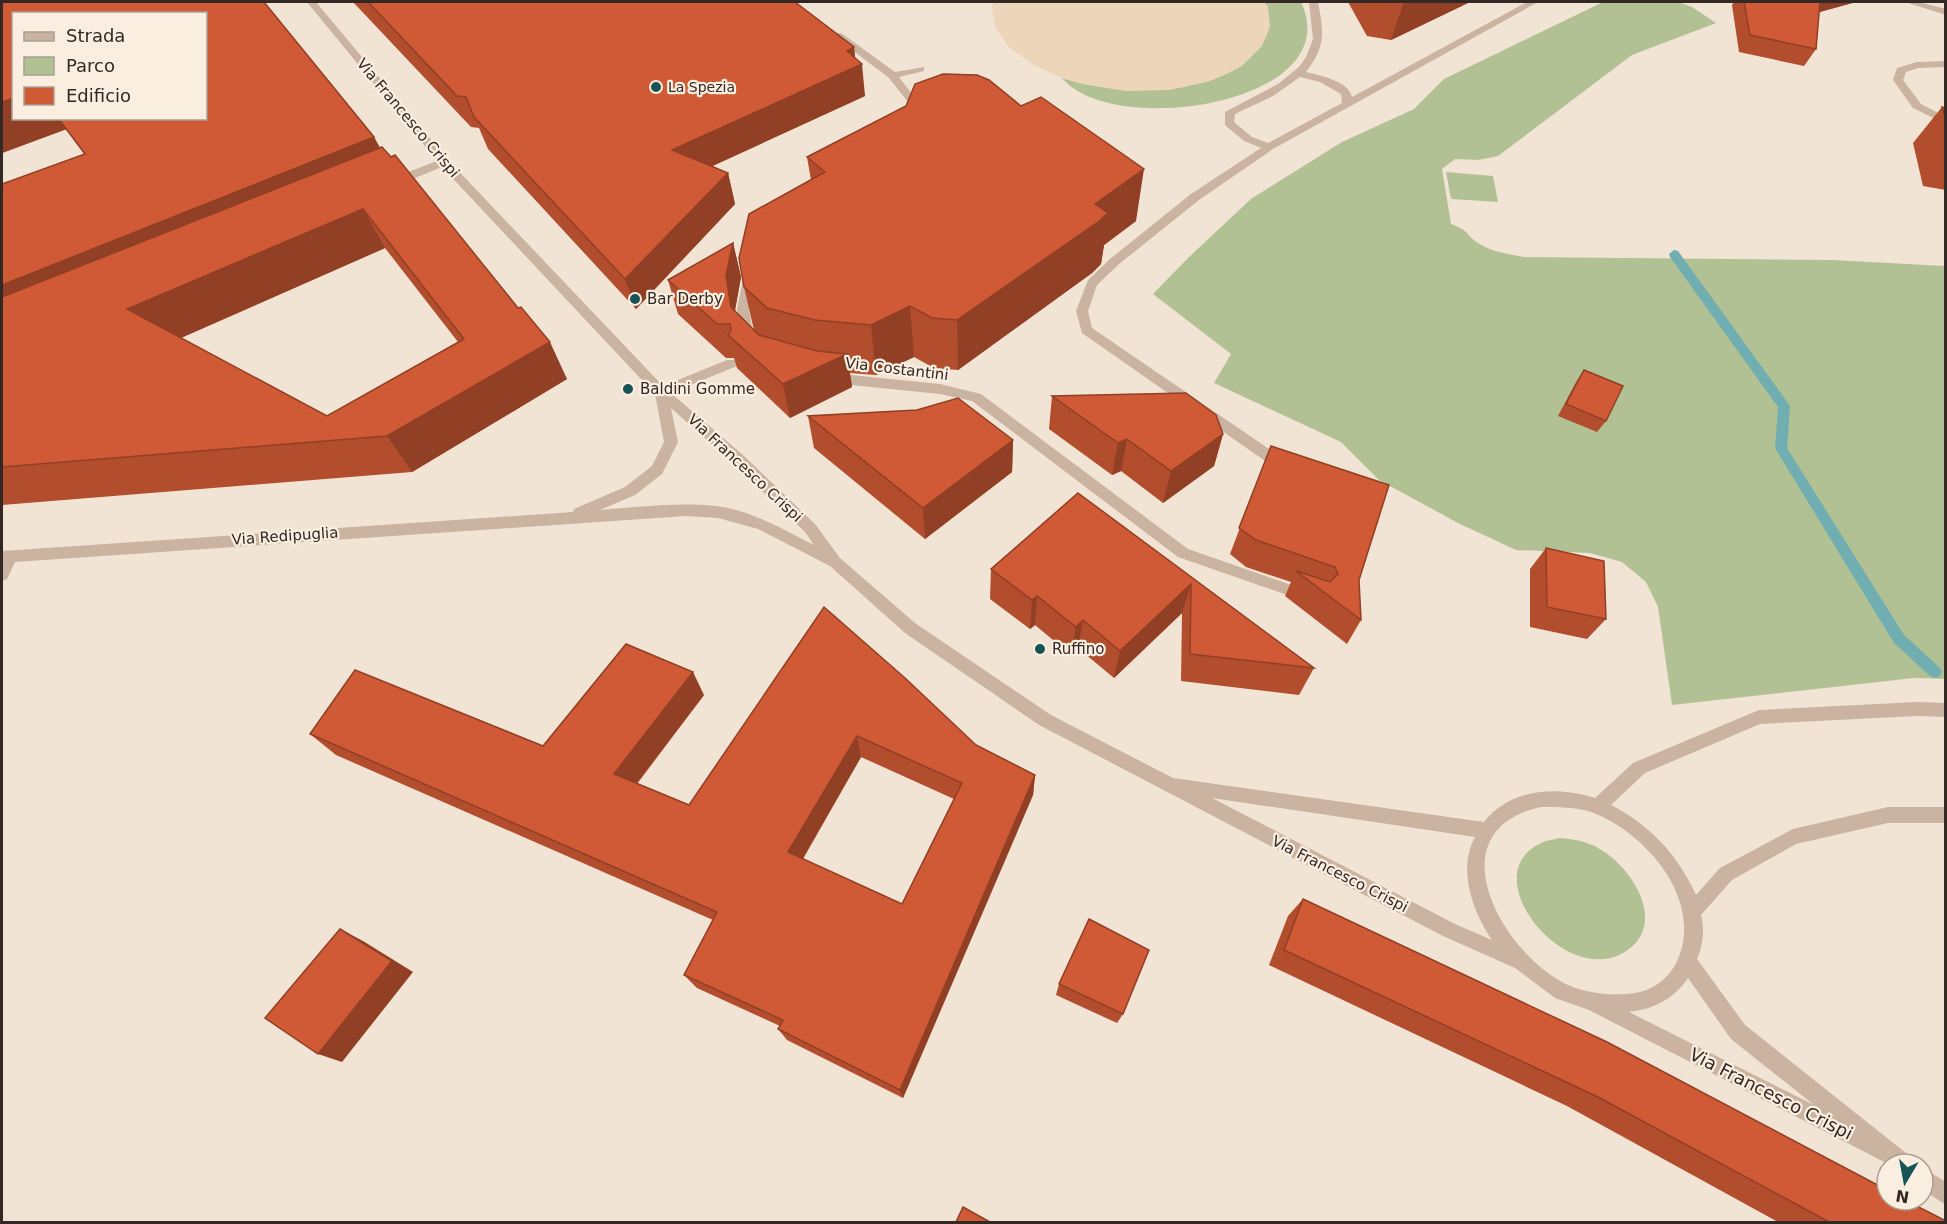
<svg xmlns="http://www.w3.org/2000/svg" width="1947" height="1224" font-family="'DejaVu Sans',sans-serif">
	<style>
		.green { fill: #b2c193 }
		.plaza { fill: #ecd5b9 }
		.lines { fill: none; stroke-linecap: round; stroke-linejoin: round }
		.stream { fill: #71aeb1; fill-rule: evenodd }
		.minor { fill: #cab3a0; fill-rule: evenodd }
		.wall { fill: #b24d2e; fill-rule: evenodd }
		.shaded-wall { fill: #913f25 }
		.building { fill: #cf5a35; stroke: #913f25; stroke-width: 1.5; fill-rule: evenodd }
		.poi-dot { fill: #175357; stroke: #faeee0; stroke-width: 2 }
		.labels { text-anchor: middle; stroke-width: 4.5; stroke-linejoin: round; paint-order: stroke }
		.far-poi-label { font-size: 14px; fill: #332823; stroke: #faeee0; text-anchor: start }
		.street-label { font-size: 15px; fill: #332823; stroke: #faeee0 }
		.poi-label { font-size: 15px; fill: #332823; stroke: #faeee0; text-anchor: start }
		.near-street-label { font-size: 18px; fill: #332823; stroke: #faeee0 }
	</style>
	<rect width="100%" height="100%" fill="#f2e4d4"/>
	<g class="green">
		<path d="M1264 2H1301C1349 103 1114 140 1062 78 1110 92 1160 95 1208 81 1220 78 1231 71 1242 66L1268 7Z"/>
		<path d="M1603 2H1678L1692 7 1716 23 1632 55 1498 156 1478 160 1455 159 1442 169 1451 224C1470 231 1465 234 1478 243 1491 252 1509 254 1524 257L1833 260 1945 266V679L1914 678 1672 705 1658 607 1646 582 1622 562 1590 553 1516 550 1458 523 1379 480 1341 442 1214 383 1231 354 1153 294 1188 258 1251 199 1342 142 1414 109 1444 79Z"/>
		<path d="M1446 172 1493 176 1498 202 1451 199Z"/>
		<path d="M1559 838C1573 839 1586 841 1598 848 1630 865 1667 920 1629 949 1569 995 1471 875 1541 843 1546 840 1553 840 1559 838Z"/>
	</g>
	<path class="plaza" d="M993 2H1264L1268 7 1270 27 1262 46 1242 66 1210 81 1170 90 1126 91 1082 84 1062 78 1032 64 1009 47 995 27 992 7Z"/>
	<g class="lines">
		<path class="stream" d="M1674 250 1678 251 1788 403 1790 406 1787 448 1904 635 1940 668 1942 672 1940 676 1935 678 1930 676 1894 643 1775 448 1778 407 1670 257 1669 254Z"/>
		<g class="minor">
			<path d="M307 2H316L448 160 663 386 727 360H737L738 363 737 366 671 393 744 456 815 524 840 558 915 623 1051 715 1173 778 1484 822C1510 788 1557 786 1595 798L1633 763 1759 710 1917 702 1946 703V717L1917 716 1760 724 1645 773 1611 805C1650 825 1678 855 1696 895L1720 868 1793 829 1888 807H1946V823H1888L1796 844 1732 880 1701 915C1705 929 1703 945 1697 959L1745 1025 1911 1157 1914 1164H1888L1589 1010 1555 998 1515 968 1443 936 1039 725 905 633 830 566 758 529 718 518 686 516 15 562 7 579 2 581V551L573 512 574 509 625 487 652 466 664 442 655 394 442 167 398 185H390V179L437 161ZM671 408 734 464 805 532 814 545C783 529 750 510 716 506 677 502 638 507 600 510L635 495 662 474 678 442ZM1212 798 1475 837C1457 869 1473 912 1492 940L1455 924ZM1541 807C1557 807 1575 807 1591 812 1646 832 1705 901 1677 961 1669 978 1654 990 1635 993 1614 996 1588 994 1568 985 1502 954 1433 831 1541 807ZM1688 978 1731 1039 1814 1105 1629 1012C1654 1009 1674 999 1688 978Z"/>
			<path d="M1309 2H1318C1324 33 1326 46 1306 72 1319 75 1349 81 1352 97L1527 2H1538L1273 149 1199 200 1118 265 1097 285 1088 311 1092 328 1278 455 1289 459 1291 463 1284 468 1268 463 1082 333 1076 311 1088 280 1110 259 1191 194 1261 148 1244 141 1225 125V112L1278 84 1299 67 1306 57 1313 39ZM1300 77 1320 82 1341 94 1342 103 1268 143 1252 137 1234 122 1235 114 1273 96Z"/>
			<path d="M1905 2H1919L1946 9V15Z"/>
			<path d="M835 33H841L895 72 924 67V71L899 77 918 102 911 116H903L902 114 908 102 889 78 835 37Z"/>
			<path d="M1946 61V67L1918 68 1906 72 1903 80 1921 104 1946 117V124L1913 108 1893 80 1897 68 1917 62Z"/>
			<path d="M750 270 756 274 749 309 754 339 748 343 742 339 737 309 744 274Z"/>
			<path d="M831 373 940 384 981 394 1188 549 1312 592 1314 596 1312 600 1307 602 1178 557 972 401 940 394 831 383 825 378Z"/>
			<path d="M1923 1168 1946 1182V1205L1923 1190Z"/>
		</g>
	</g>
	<g class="wall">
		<path d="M2 2 374 137 380 148 567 379 412 472 2 505V184L85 154 66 129 2 153ZM385 248 458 342 327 416 181 338Z"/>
		<path d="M353 2H795L854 47 855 58 865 96 712 166 728 173 735 204 636 309 488 149 479 128 471 127Z"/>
		<path d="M1348 2H1470L1391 40 1367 36Z"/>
		<path d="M1734 2H1856L1819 12 1816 49 1804 66 1739 52 1732 5Z"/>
		<path d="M1942 107 1946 108V190L1923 186 1913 143Z"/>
		<path d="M807 157 1136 221 1104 245 1101 264 1092 273 958 370 934 368 914 357 876 375 850 373 852 387 790 418 737 368 734 358H726L678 314 668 280 733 243 741 277 735 311 754 330 744 287 811 180Z"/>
		<path d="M1584 370 1606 421 1597 432 1558 416 1576 382Z"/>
		<path d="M1052 396 1223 434 1214 466 1163 503 1121 471 1112 475 1049 429Z"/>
		<path d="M808 416 1013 440 1012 472 925 539 814 448Z"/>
		<path d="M1271 446 1359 580 1361 620 1347 644 1285 596 1291 582 1246 567 1230 554Z"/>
		<path d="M1078 493 1314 668 1299 695 1181 681 1182 613 1114 678 1078 648 1071 655 1035 625 1030 629 990 599 991 569Z"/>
		<path d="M1546 548 1606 619 1587 639 1530 627V569Z"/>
		<path d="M824 607 976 745 1035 775 1033 795 903 1098 787 1040 778 1029 780 1026 697 988 684 975 713 920 336 755 310 734 543 746 704 695 637 784 689 805ZM861 757 954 799 902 904 803 859Z"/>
		<path d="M1303 899 1946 1222H1778L1567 1106 1269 965 1288 916Z"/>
		<path d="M1059 984 1123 1014 1117 1023 1056 995Z"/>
	</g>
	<g class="shaded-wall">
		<path d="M1404 2H1470L1391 40Z"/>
		<path d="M1818 2H1856L1809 15Z"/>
		<path d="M854 47 856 67 862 64 865 96 680 181 672 150Z"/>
		<path d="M14 98V118H59L67 129 2 153V102Z"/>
		<path d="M374 137 395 176 2 338V285Z"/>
		<path d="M1144 169 1136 221 1104 245 1101 264 1092 273 958 370 957 320 1095 204Z"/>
		<path d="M728 173 735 204 636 309 625 279Z"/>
		<path d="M363 209 385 248 160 347 127 309Z"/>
		<path d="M733 243 741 277 735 309 740 341 731 307 726 275Z"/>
		<path d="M910 306 914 357 876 375 871 325Z"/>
		<path d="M550 342 567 379 412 472 387 436Z"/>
		<path d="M847 354 852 387 790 418 783 384Z"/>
		<path d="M1223 434 1214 466 1163 503 1171 471Z"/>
		<path d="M1127 439 1121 471 1112 475 1118 443Z"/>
		<path d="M1013 440 1012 472 925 539 923 508Z"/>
		<path d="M1191 584 1182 613 1114 678 1120 651Z"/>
		<path d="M1037 596 1035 625 1030 629 1032 600Z"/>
		<path d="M1083 620 1078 648 1071 655 1076 627Z"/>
		<path d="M693 672 704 695 628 794 614 774Z"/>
		<path d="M857 736 861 757 796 870 788 852Z"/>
		<path d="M1035 775 1033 795 903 1098 900 1090Z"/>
		<path d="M340 929 363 941 413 972 342 1062 318 1054Z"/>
	</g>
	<g class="building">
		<path d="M2 2H264L374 137 2 285V184L85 154 58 118H206V14H14V98L2 102Z"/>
		<path d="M368 2H795L854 47 847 51 862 64 672 150 728 173 625 279 474 117 466 97 457 96Z"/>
		<path d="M1744 2H1820L1816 49 1750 35Z"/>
		<path d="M943 74 977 75 989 80 1021 106 1041 97 1144 169 1095 204 1108 213 1098 222 957 320 932 318 910 306 871 325 815 320 767 308 744 287 739 258 749 214 825 172 807 157 906 106 915 84Z"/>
		<path d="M1942 107 1946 108V119Z"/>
		<path d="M382 147 391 157 395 155 518 308 521 307 550 342 387 436 2 467V297ZM363 209 464 339 327 416 127 309Z"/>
		<path d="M733 243 726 275 731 307 759 335 817 351 847 354 783 384 728 335 731 330 730 324H717L668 280Z"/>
		<path d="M1584 370 1623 386 1606 421 1566 404Z"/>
		<path d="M1186 393 1216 415 1223 434 1171 471 1127 439 1118 443 1052 396Z"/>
		<path d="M958 398 1013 440 923 508 808 416 917 410Z"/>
		<path d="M1271 446 1389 485 1359 580 1361 620 1296 571 1330 582 1338 574 1335 567 1256 540 1239 528Z"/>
		<path d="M1078 493 1314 668 1190 654 1191 584 1120 651 1083 620 1076 627 1037 596 1032 600 991 569Z"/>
		<path d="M1546 548 1604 561 1606 619 1547 607Z"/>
		<path d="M824 607 905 678 976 745 1035 775 900 1090 778 1029 783 1020 684 975 717 912 310 734 355 670 543 746 626 644 693 672 614 774 689 805ZM857 736 962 783 902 904 788 852Z"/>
		<path d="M1303 899 1607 1042 1887 1190V1200H1905L1946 1221V1222H1829L1598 1097 1284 950Z"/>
		<path d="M1089 919 1149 950 1123 1014 1059 984Z"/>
		<path d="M340 929 392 961 318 1054 265 1018Z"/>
		<path d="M963 1207 990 1222H956Z"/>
	</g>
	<g class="poi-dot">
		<circle cx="656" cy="87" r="6"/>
		<circle cx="635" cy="299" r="6"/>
		<circle cx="628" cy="389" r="6"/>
		<circle cx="1040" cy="649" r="6"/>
	</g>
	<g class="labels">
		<g class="far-poi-label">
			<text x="668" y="92">La Spezia</text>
		</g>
		<g class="street-label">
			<text transform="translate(408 118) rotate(50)" y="5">Via Francesco Crispi</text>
			<text transform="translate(897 369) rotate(7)" y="5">Via Costantini</text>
			<text transform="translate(745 468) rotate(43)" y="5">Via Francesco Crispi</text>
			<text transform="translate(285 536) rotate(-4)" y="5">Via Redipuglia</text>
			<text transform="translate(1340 874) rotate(27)" y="5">Via Francesco Crispi</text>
		</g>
		<g class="poi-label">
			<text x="647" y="304">Bar Derby</text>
			<text x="640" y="394">Baldini Gomme</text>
			<text x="1052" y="654">Ruffino</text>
		</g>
		<g class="near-street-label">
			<text transform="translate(1771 1094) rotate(27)" y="6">Via Francesco Crispi</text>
		</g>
	</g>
	<rect width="1947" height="1224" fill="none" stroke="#332823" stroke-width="6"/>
	<rect x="12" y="12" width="195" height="108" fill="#faeee0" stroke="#aa9f94" stroke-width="1.5"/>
	<rect x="24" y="32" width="30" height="9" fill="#cab3a0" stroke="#aa9f94" stroke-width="1.5"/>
	<text x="66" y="42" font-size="18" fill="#332823">Strada</text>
	<rect x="24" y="57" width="30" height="18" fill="#b2c193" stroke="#aa9f94" stroke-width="1.5"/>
	<text x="66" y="72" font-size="18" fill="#332823">Parco</text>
	<rect x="24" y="87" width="30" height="18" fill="#cf5a35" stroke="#aa9f94" stroke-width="1.5"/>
	<text x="66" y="102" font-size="18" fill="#332823">Edificio</text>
	<g transform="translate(1905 1182) rotate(190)"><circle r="28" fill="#faeee0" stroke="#aa9f94" stroke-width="1.5"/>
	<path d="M0-4.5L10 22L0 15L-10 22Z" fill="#175357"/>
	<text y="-9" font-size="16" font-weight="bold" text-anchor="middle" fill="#332823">N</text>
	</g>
</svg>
